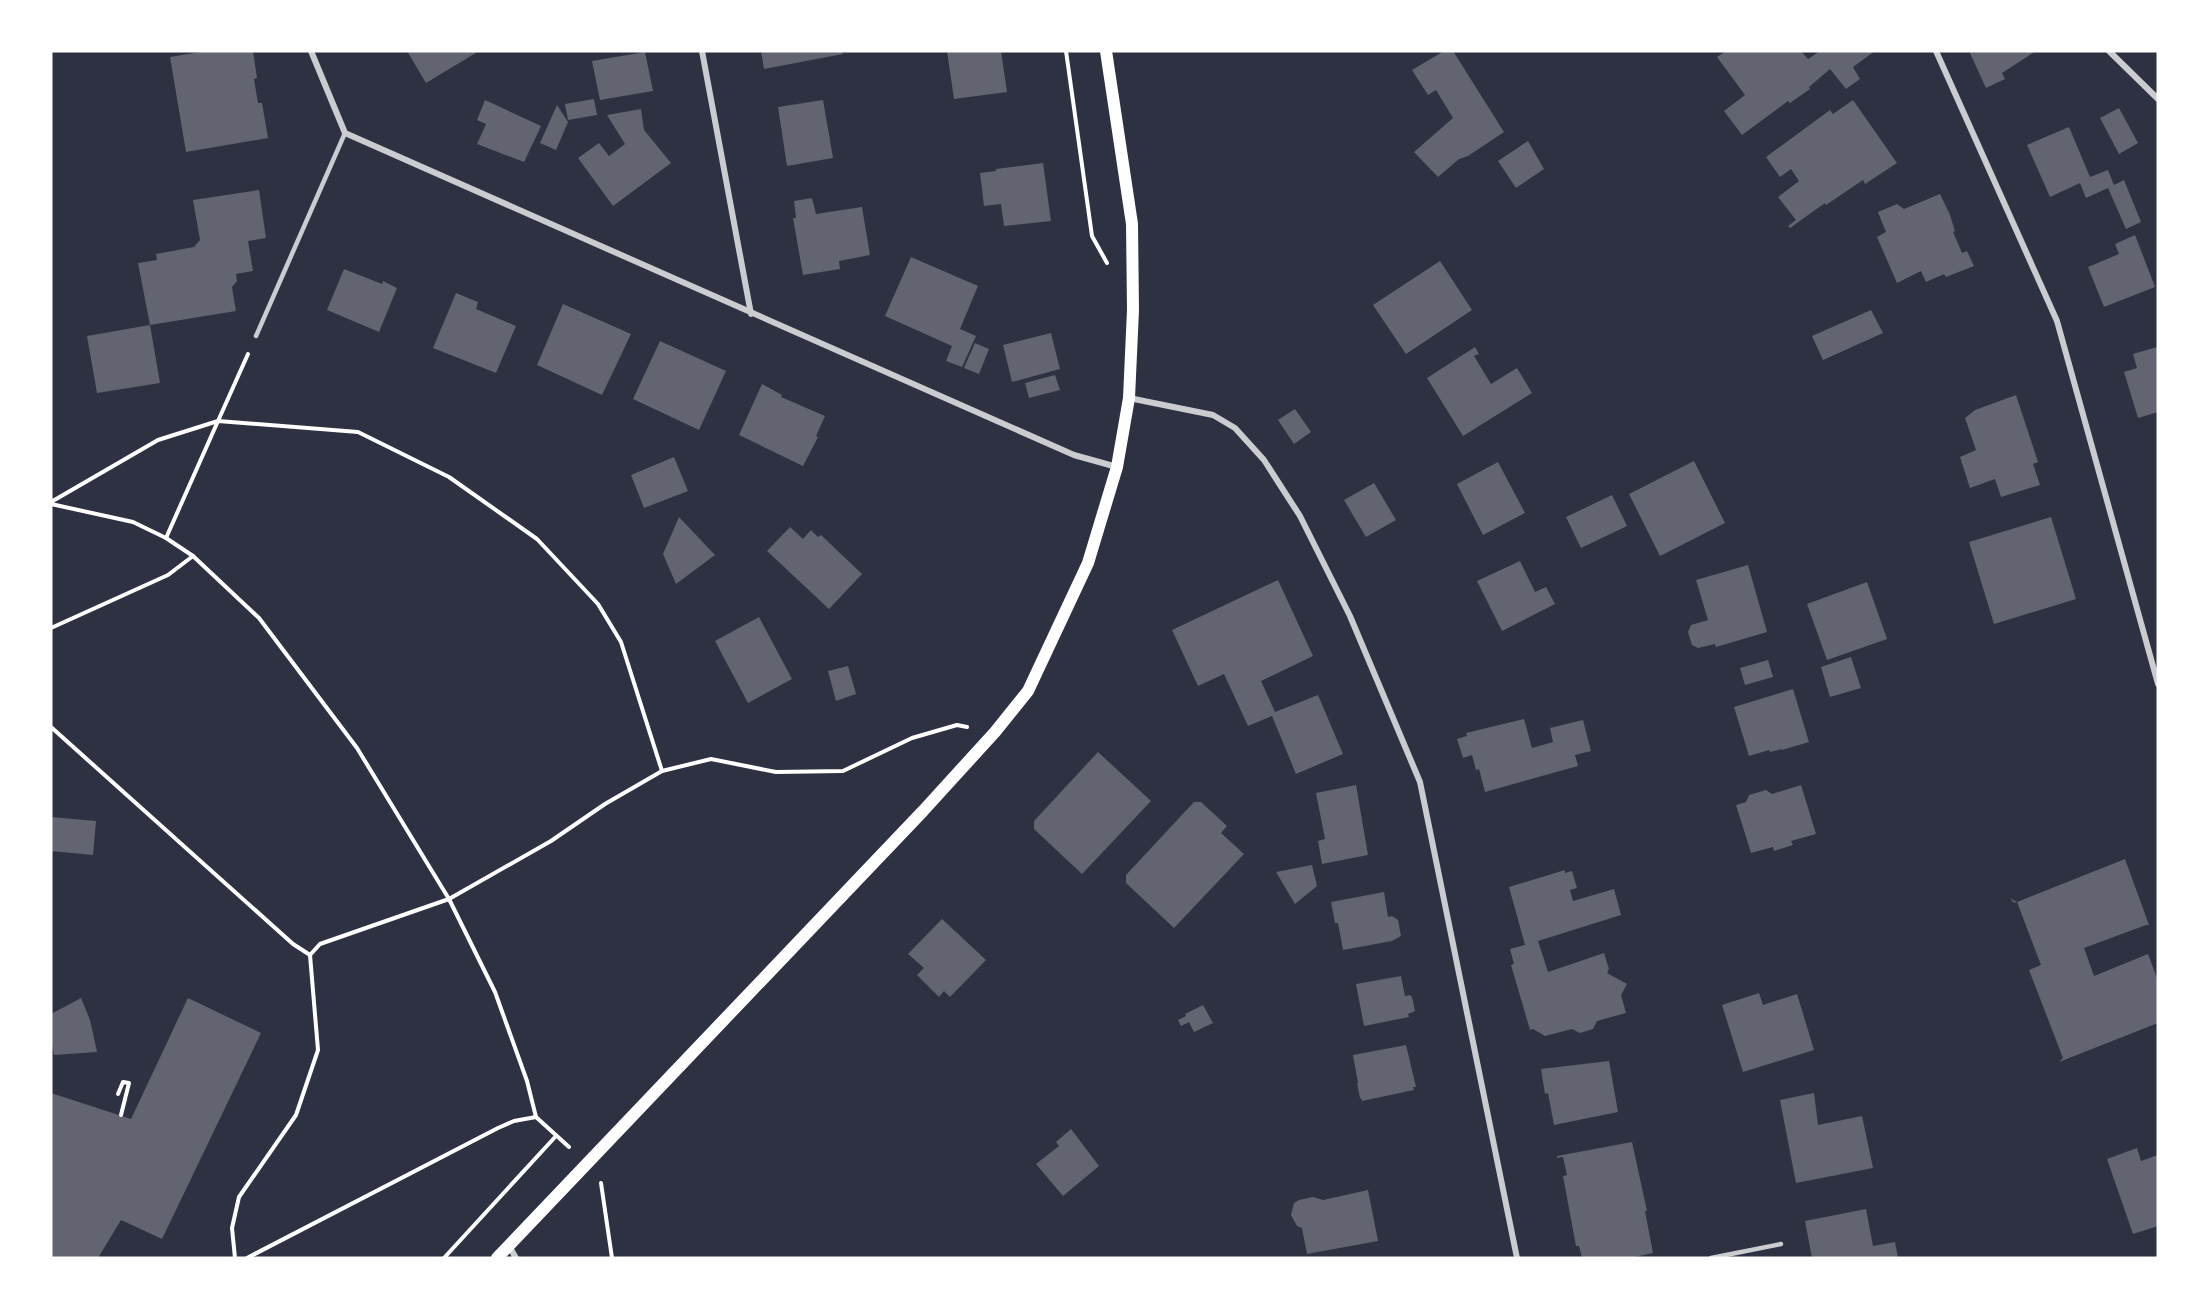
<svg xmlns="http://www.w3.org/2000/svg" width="2209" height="1309" font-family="Figtree,sans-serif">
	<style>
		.building { fill: #626471 }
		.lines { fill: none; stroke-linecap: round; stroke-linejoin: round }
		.path { stroke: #fff; stroke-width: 4 }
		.service { stroke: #caccd0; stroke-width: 4.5 }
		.minor { stroke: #caccd0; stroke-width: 6 }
		.secondary { stroke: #fff; stroke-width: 12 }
	</style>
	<rect width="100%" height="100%" fill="#2d3142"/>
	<g class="building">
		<path d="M206 51H253L257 78 254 79 258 103H262L268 138 186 152 170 57Z"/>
		<path d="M407 51H479L426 83Z"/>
		<path d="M761 51H842L843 54 764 69Z"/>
		<path d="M947 51H1001L1007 92 954 99Z"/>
		<path d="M1444 51H1453L1504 132 1468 156 1459 159 1438 177 1414 152 1453 118 1436 90 1428 95 1412 70Z"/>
		<path d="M1726 51H1801L1808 59 1820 51H1875L1853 67 1860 79 1846 89 1830 69 1809 87 1810 89 1790 103 1788 101 1742 135 1724 111 1745 95 1717 57Z"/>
		<path d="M1969 51H2036L2002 73 2005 79 1986 88Z"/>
		<path d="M645 52 653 91 600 100 592 61Z"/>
		<path d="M594 99 597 115 568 120 565 104Z"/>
		<path d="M485 100 541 126 524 162 477 144 486 124 477 120Z"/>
		<path d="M823 100 833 158 787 166 778 107Z"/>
		<path d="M1853 100 1897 163 1865 184 1863 180 1826 205 1825 203 1790 228 1788 226 1796 220 1778 197 1799 181 1791 169 1780 177 1766 157 1830 110 1833 114Z"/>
		<path d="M557 105 568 122 556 150 540 143Z"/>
		<path d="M2119 108 2138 143 2119 154 2100 118Z"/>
		<path d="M641 109 644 130 671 163 613 206 578 158 599 143 609 156 625 144 607 115Z"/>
		<path d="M2069 127 2090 177 2108 170 2114 185 2124 180 2141 222 2126 229 2108 188 2086 198 2080 183 2050 197 2027 145Z"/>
		<path d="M1528 141 1544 169 1516 188 1498 161Z"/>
		<path d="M1043 163 1051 221 1004 226 1001 204 984 206 980 173 996 171V169Z"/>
		<path d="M259 190 266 238 248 241 253 271 236 274 237 281 232 287 236 311 150 325 138 263 157 260 156 254 194 247 200 240 193 200Z"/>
		<path d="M1940 194 1950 215 1955 231 1953 232 1962 253 1967 251 1974 266 1946 277 1944 274 1926 282 1921 271 1897 283 1877 237 1886 232 1878 212 1897 204 1904 209Z"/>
		<path d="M812 198 816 214 862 207 870 255 839 261 840 269 803 275 793 218H796L794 201Z"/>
		<path d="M2135 235 2155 287 2104 307 2088 267 2119 254 2115 244Z"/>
		<path d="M911 257 978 286 960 329 976 336 962 367 946 361 952 346 885 316Z"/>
		<path d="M1440 261 1472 310 1406 354 1373 305Z"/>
		<path d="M344 269 382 284 383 281 397 288 379 332 327 310Z"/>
		<path d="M456 293 478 302 476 309 516 326 496 373 433 348Z"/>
		<path d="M563 304 631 334 602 395 537 365Z"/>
		<path d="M1871 310 1883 333 1823 360 1812 336Z"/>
		<path d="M150 325 160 383 97 393 87 336Z"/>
		<path d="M1051 333 1060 369 1012 382 1003 345Z"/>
		<path d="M660 341 726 371 699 430 633 399Z"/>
		<path d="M975 343 989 349 979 374 964 368Z"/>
		<path d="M1475 347 1479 354 1474 356 1491 384 1517 368 1532 393 1463 436 1427 378Z"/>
		<path d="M2157 347 2158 412 2138 418 2124 372 2137 368 2133 354Z"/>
		<path d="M1055 375 1060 390 1029 398 1025 383Z"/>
		<path d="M762 384 782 395 781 397 825 416 816 436 818 437 803 466 739 435Z"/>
		<path d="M2016 395 2038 462 2033 464 2040 485 2001 497 1995 479 1970 488 1960 457 1976 450 1965 418 1975 410Z"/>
		<path d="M1295 409 1311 432 1294 444 1278 420Z"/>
		<path d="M674 457 688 491 644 508 631 475Z"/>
		<path d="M1694 461 1725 523 1660 556 1629 494Z"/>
		<path d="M1498 462 1525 513 1483 535 1457 484Z"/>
		<path d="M1374 483 1396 520 1366 537 1344 500Z"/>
		<path d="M1612 495 1627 526 1581 548 1566 517Z"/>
		<path d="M679 517 715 555 676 584 663 554Z"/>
		<path d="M2051 517 2076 599 1994 624 1969 542Z"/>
		<path d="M790 527 803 539 811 530 818 537 821 535 862 574 829 609 767 551Z"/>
		<path d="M1520 561 1535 592 1546 587 1555 604 1502 631 1477 581Z"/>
		<path d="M1748 565 1767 632 1716 647 1715 644 1698 648 1692 645 1688 632 1691 625 1708 620 1696 580Z"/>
		<path d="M1278 580 1313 656 1261 681 1275 712 1318 695 1343 754 1296 774 1272 716 1248 726 1224 674 1198 686 1172 630Z"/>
		<path d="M1867 582 1887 639 1827 660 1807 604Z"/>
		<path d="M759 617 792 679 748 703 715 641Z"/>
		<path d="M1851 657 1861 688 1830 697 1821 667Z"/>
		<path d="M1768 660 1773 677 1745 685 1740 668Z"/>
		<path d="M848 666 856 694 836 701 828 671Z"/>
		<path d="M1793 689 1809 742 1782 750V749L1770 752 1769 750 1749 756 1734 707Z"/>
		<path d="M1524 719 1532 748 1553 742 1550 728 1583 720 1591 751 1575 755 1578 766 1485 792 1479 769 1476 770 1472 755 1463 758 1457 739 1467 736 1466 733Z"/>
		<path d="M1098 752 1151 801 1082 874 1034 829V821Z"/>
		<path d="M1356 785 1368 855 1322 864 1318 841 1325 839 1316 793Z"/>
		<path d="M1801 785 1816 834 1791 841 1793 845 1774 851 1773 847 1751 853 1736 805 1746 802 1749 795 1766 790 1772 794Z"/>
		<path d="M1194 802H1201L1227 826 1221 833 1244 854 1174 928 1126 883V875Z"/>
		<path d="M51 817 96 821 93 855 51 851Z"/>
		<path d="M2125 859 2149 925H2146L2084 948 2094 976 2148 954 2158 981V1023L2059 1062 2063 1058 2029 970 2041 965 2017 902 2014 903 2010 898 2017 902Z"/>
		<path d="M1312 865 1317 886 1295 904 1276 872Z"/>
		<path d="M1565 870V873L1572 871 1577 888 1570 890 1573 901 1614 889 1621 915 1538 941 1548 972 1604 953 1609 969 1607 973 1627 984 1621 995 1626 1013 1597 1021 1593 1029 1580 1033 1572 1029 1545 1036 1533 1029 1530 1030 1511 965 1514 964 1510 949 1525 945 1509 887Z"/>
		<path d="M1384 892 1388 917 1392 916 1398 920 1401 936 1392 941 1343 950 1338 923H1335L1331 902Z"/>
		<path d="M942 919 986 960 950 997 944 991 939 997 917 975 924 968 908 954Z"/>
		<path d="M1401 976 1405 996 1410 995 1412 997 1415 1011 1408 1014 1409 1017 1364 1026 1356 984Z"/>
		<path d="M1759 993 1763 1005 1797 994 1814 1050 1743 1072 1722 1005Z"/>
		<path d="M81 998 90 1020 97 1052 54 1055 51 1040V1014Z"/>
		<path d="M188 998 261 1033 162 1239 121 1220 98 1258H51V1093L131 1119Z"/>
		<path d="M1203 1005 1213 1023 1194 1032 1189 1022 1181 1026 1178 1020 1186 1016 1185 1014Z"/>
		<path d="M1406 1045 1416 1087H1413L1414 1090 1362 1101 1361 1098H1360L1357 1083H1358L1353 1055Z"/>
		<path d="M1609 1061 1618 1112 1554 1125 1548 1093 1545 1094 1541 1069Z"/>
		<path d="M1814 1093 1818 1125 1862 1116 1873 1168 1796 1183 1780 1100Z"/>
		<path d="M1071 1129 1099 1166 1063 1196 1036 1164 1059 1146 1056 1142Z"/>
		<path d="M1632 1142 1647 1211H1645L1653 1253 1630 1258H1582L1579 1246H1576L1563 1176 1567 1175 1563 1157 1557 1158V1156Z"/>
		<path d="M2137 1148 2141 1161 2158 1155V1226L2133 1234 2107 1159Z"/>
		<path d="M1368 1190 1378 1241 1307 1254 1302 1228 1297 1226 1291 1215 1294 1203 1299 1200 1313 1197 1323 1200Z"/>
		<path d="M1866 1209 1873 1246 1895 1242 1898 1258H1812L1805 1221Z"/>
	</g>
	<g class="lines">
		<g class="path">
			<path d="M1066 51 1092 236 1107 263"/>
			<path d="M51 502 158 440 218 421 248 354"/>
			<path d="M51 504 133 522 166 538 193 556 259 618 357 748 449 899 495 992 527 1081 536 1117 569 1147"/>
			<path d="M166 538 218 421 358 432 449 477 537 539 598 604 621 642 662 771"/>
			<path d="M51 628 168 575 193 556"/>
			<path d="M51 727 293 944 310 955"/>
			<path d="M118 1094 123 1082 129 1083 121 1115"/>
			<path d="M601 1183 612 1258"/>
			<path d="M235 1258 232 1228 239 1197 296 1115 318 1050 310 955 320 944 449 899 551 841 605 804 662 771 711 759 776 772 843 771 912 738 957 725 967 727"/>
			<path d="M247 1258 498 1128 514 1121 536 1117"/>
			<path d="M444 1258 556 1136"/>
		</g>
		<g class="service">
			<path d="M256 336 345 133"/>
			<path d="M1711 1258 1781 1244"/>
		</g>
		<g class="minor">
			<path d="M311 51 345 133 1074 455 1117 467"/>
			<path d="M702 51 751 314"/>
			<path d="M1936 51 2057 321 2158 684"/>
			<path d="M2109 51 2158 99"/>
			<path d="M1129 398 1213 415 1235 428 1264 460 1300 516 1350 616 1420 782 1517 1258"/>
			<path d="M509 1246 516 1258"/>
		</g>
		<path class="secondary" d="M497 1258 923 811 995 732 1028 691 1088 563 1117 467 1129 398 1133 310 1132 224 1106 51"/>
	</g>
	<rect width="2209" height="1309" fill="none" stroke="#ffffff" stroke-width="105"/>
</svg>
